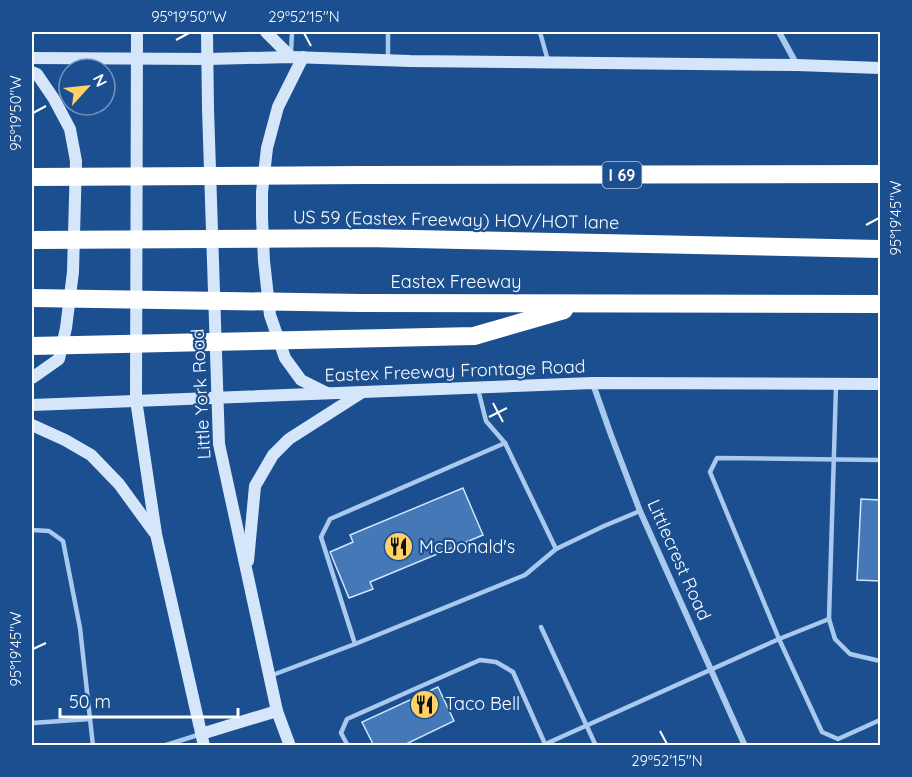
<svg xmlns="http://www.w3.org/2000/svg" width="912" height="777" font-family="Quicksand,sans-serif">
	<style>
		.building { fill: #4478b7; stroke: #cfe3fa; stroke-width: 1.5 }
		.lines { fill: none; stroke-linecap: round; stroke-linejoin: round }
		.service { stroke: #a9c9ee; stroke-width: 4.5 }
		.minor { stroke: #a9c9ee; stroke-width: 6 }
		.secondary { stroke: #d6e6fa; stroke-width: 12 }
		.motorway { stroke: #fff; stroke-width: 18 }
		.ticks { fill: none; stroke: #fff; stroke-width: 2 }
		.labels { text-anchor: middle; stroke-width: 4.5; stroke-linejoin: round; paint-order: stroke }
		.shield { fill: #1b4f8f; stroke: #bbcadd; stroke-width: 1.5 }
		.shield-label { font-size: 16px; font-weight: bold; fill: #fff }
		.street-label { font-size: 18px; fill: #fff; stroke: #1b4f8f }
		.poi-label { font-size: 18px; fill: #fff; stroke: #1b4f8f; text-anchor: start }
		.neatline { fill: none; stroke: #fff; stroke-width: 2 }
		.ticks-label { font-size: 15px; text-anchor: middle; fill: #fff }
	</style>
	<rect width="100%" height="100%" fill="#1b4f8f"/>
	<g class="building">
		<path d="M463 488 483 535 370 582 373 589 349 598 330 552 353 542 350 535Z"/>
		<path d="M861 499 880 500V581L857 580Z"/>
		<path d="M438 687 454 721 402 746H374L362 722Z"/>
	</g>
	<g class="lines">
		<g class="service">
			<path d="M540 32 548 61"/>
			<path d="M291 53 292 32"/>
			<path d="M388 59V32"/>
			<path d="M478 389 486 421 505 443 556 549"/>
			<path d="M880 460 717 458 710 472 779 639 822 732 838 739 880 720"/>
			<path d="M32 530 49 531 63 541 80 628 93 746"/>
			<path d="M829 619 836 386"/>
			<path d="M541 627 596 746"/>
			<path d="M355 644 321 537 330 519 505 443"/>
			<path d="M270 676 355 644 525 575 556 549 604 526 640 511"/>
			<path d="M32 723 90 719"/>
			<path d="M163 746 201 734"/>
			<path d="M348 746 341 733 347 719 480 660 496 662 513 672 545 744"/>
			<path d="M541 746 779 639 829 619 835 639 850 654 880 661"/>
		</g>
		<g class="minor">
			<path d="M779 32 797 65"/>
			<path d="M593 384 611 435 640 511 745 746"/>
		</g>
		<g class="secondary">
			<path d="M137 32 136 400 156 534 204 746"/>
			<path d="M207 32 208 109 219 444 277 711 290 746"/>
			<path d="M266 32 291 57"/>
			<path d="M303 57 278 107 267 148 262 192V218L264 261 270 315 285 358 301 380 327 393"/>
			<path d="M32 58 208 59 291 57 410 61 797 65 880 68"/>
			<path d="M32 72 37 74 54 99 70 129 76 161 73 272 66 328 59 359 32 378"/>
			<path d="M32 405 593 383 880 384"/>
			<path d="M32 425 65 440 91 455 119 484 154 532"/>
			<path d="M248 561 255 486 273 455 289 439 361 393"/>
			<path d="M201 734 277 711"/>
		</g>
		<g class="motorway">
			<path d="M32 177 364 175 880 174"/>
			<path d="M32 240 365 238 880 249"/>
			<path d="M32 298 361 303 880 304"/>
			<path d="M32 346 474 336 564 310"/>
		</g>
	</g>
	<path class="ticks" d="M304 33 311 46M176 40 189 33M33 113 46 106M866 225 879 218M493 403 503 422M489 417 507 408M33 649 46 643M660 731 667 744"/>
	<defs>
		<symbol id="restaurant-disc" viewBox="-11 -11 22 22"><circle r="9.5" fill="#ffd166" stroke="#1b4f8f"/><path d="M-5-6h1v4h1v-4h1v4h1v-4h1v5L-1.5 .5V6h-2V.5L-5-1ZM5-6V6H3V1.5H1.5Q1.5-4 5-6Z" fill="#111"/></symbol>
	</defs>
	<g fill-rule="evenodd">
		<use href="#restaurant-disc" x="382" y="530" width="33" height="33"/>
		<use href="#restaurant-disc" x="408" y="688" width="33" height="33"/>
	</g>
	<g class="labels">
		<rect class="shield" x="602.5" y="162" width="39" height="26" rx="4.5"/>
		<g class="shield-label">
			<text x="622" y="181">I 69</text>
		</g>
		<g class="street-label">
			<text transform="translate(456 220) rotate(1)" y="6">US 59 (Eastex Freeway) HOV/HOT lane</text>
			<text x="456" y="288">Eastex Freeway</text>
			<text transform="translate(455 371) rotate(-2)" y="6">Eastex Freeway Frontage Road</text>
			<text transform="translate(201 394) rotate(-93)" y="6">Little York Road</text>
			<text transform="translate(679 560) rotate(66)" y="6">Littlecrest Road</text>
		</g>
		<g class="poi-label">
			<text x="419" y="553">McDonald's</text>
			<text x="445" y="710">Taco Bell</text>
		</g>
	</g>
	<rect width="912" height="777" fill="none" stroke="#1b4f8f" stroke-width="66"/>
	<g transform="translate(87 87) rotate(63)"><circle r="28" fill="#1b4f8f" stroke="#7695bc" stroke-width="1.5"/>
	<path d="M0-4.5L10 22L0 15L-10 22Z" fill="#ffd166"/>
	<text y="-9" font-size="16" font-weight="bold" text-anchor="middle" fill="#ffffff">N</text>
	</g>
	<path d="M60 708v9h178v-9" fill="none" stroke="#ffffff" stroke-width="3"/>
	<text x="69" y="708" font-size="18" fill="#ffffff" stroke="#1b4f8f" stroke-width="4.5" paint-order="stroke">50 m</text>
	<rect x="33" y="33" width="846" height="711" class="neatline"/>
	<g class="ticks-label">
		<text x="189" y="22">95°19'50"W</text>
		<text x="304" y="22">29°52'15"N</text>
		<text transform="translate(16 113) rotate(-90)" y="5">95°19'50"W</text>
		<text transform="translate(896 218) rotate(-90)" y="5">95°19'45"W</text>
		<text transform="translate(16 649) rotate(-90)" y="5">95°19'45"W</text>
		<text x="667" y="766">29°52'15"N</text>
	</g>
</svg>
